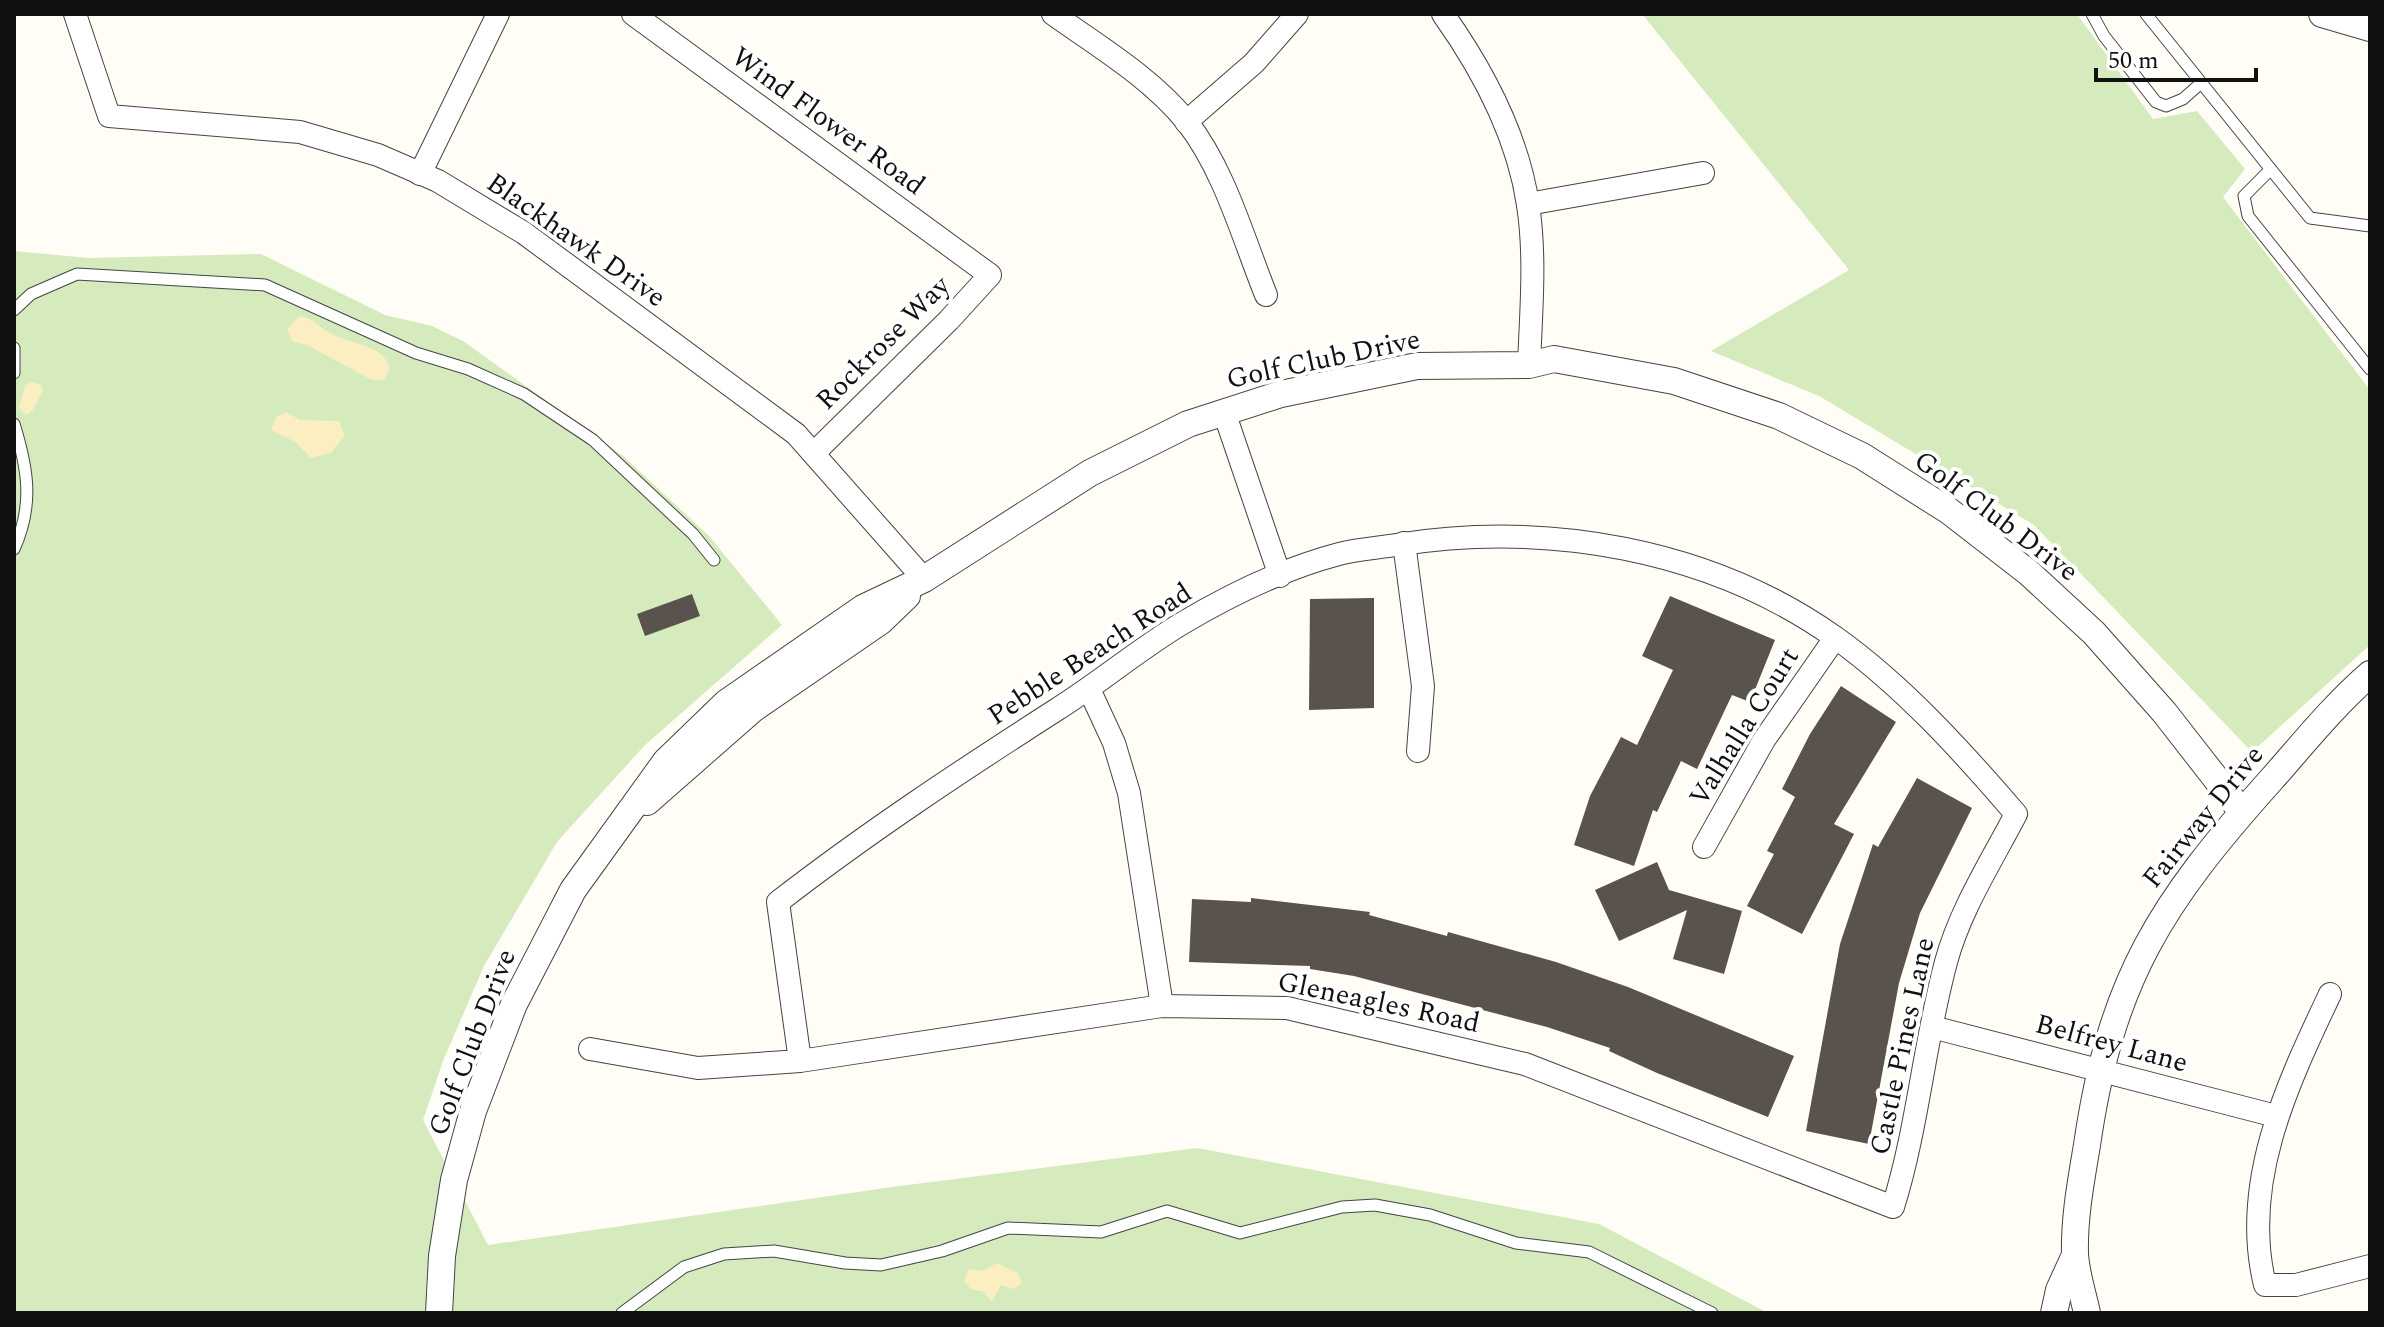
<svg xmlns="http://www.w3.org/2000/svg" width="2384" height="1327" font-family="Spectral,serif">
	<style>
		.green { fill: #d5ebbd }
		.sand { fill: #fbeec1 }
		.building { fill: #5a524d }
		.lines { fill: none; stroke-linecap: round; stroke-linejoin: round }
		.service-casing { stroke: #444; stroke-width: 13 }
		.minor-casing { stroke: #444; stroke-width: 24 }
		.tertiary-casing { stroke: #444; stroke-width: 28 }
		.service { stroke: #fff; stroke-width: 11 }
		.minor { stroke: #fff; stroke-width: 22 }
		.tertiary { stroke: #fff; stroke-width: 26 }
		.labels { text-anchor: middle; stroke-width: 8; stroke-linejoin: round; paint-order: stroke }
		.street-label { font-size: 28px; fill: #111; stroke: #fff }
	</style>
	<rect width="100%" height="100%" fill="#fffdf5"/>
	<g class="green">
		<path d="M1642 14H2077L2153 119 2197 111 2245 169 2223 197 2370 390V645L2252 752 2034 525 1819 396 1711 351 1849 270Z"/>
		<path d="M14 251 88 258 261 254 385 315 432 326 463 341 623 456 709 536 782 625 645 745 557 842 484 966 443 1061 423 1120 488 1245 892 1187 1197 1148 1599 1224 1768 1313H14Z"/>
	</g>
	<g class="sand">
		<path d="M299 316C312 317 320 328 332 334 351 345 382 343 390 368L384 380H372L307 345 293 342 287 330Z"/>
		<path d="M31 382 40 384 43 391 32 411 26 415 19 407 25 386Z"/>
		<path d="M286 412 300 420 339 421 345 436 331 453 311 458 295 442 271 430 276 417Z"/>
		<path d="M997 1263 1018 1273 1022 1283 1014 1289 1001 1285 992 1302 984 1292 971 1289 964 1281 968 1269 982 1271Z"/>
	</g>
	<g class="building">
		<path d="M692 594 700 616 645 636 637 614Z"/>
		<path d="M1670 596 1775 640 1750 702 1732 695 1697 769 1681 761 1657 812 1653 810 1634 866 1574 845 1590 796 1621 737 1637 745 1673 670 1642 656Z"/>
		<path d="M1374 598V708L1309 710 1310 599Z"/>
		<path d="M1841 686 1896 722 1834 824 1854 834 1802 934 1747 906 1774 854 1767 851 1795 797 1782 789 1810 734Z"/>
		<path d="M1917 778 1972 808 1920 913 1899 983 1869 1144 1806 1131 1840 944 1873 844 1878 847Z"/>
		<path d="M1657 862 1669 890 1742 911 1724 974 1673 959 1687 910 1619 941 1595 890Z"/>
		<path d="M1251 898 1370 912 1369 915 1447 936 1448 932 1556 962 1628 987 1794 1056 1768 1117 1657 1073 1609 1051 1610 1048 1547 1027 1354 976 1310 969V966L1189 962 1192 899 1251 902Z"/>
	</g>
	<g class="lines">
		<defs>
			<g id="service">
				<path d="M2092 14 2104 36 2156 102 2166 106 2183 99 2201 83"/>
				<path d="M2146 14 2310 218 2370 226"/>
				<path d="M2270 170 2244 196 2248 216 2370 369"/>
				<path d="M14 310 31 294 77 274 265 285 416 353 468 369 524 394 593 440 693 534 714 560"/>
				<path d="M14 348V373"/>
				<path d="M14 424C28 469 34 505 14 549"/>
				<path d="M622 1313 684 1267 724 1254 774 1251 845 1263 881 1265 942 1251 1008 1228 1101 1232 1167 1211 1240 1233 1342 1207 1375 1205 1430 1215 1516 1243 1589 1252 1712 1313"/>
			</g>
			<g id="minor">
				<path d="M75 14 109 116 300 132 378 155 438 181 524 233 796 434 924 579"/>
				<path d="M633 14 990 275 949 320 815 452"/>
				<path d="M1053 14C1098 46 1152 78 1187 122 1225 171 1243 238 1266 295"/>
				<path d="M1443 14C1482 69 1518 137 1528 205 1536 257 1531 312 1529 365"/>
				<path d="M1186 122 1254 63 1297 14"/>
				<path d="M420 174 498 14"/>
				<path d="M1528 204 1703 173"/>
				<path d="M1224 412 1280 576"/>
				<path d="M1404 543 1423 686 1418 751"/>
				<path d="M1089 689 1114 743 1129 793 1162 1006"/>
				<path d="M1704 847 1764 740 1835 638"/>
				<path d="M2330 994C2287 1085 2240 1183 2265 1285H2296L2370 1266"/>
				<path d="M1932 1027 2276 1116"/>
				<path d="M590 1049 698 1068 800 1061 1162 1006 1287 1008 1525 1064 1893 1207C1918 1127 1924 1043 1946 962 1960 910 1991 862 2016 814 1962 751 1903 686 1836 638 1709 548 1546 521 1396 545 1377 548 1357 549 1339 554 1286 568 1228 596 1181 624 1138 650 1099 683 1056 710 961 771 867 833 778 902L800 1061"/>
			</g>
			<g id="tertiary">
				<path d="M2322 14 2370 28"/>
				<path d="M647 802 753 709 881 621 907 596"/>
				<path d="M439 1313 442 1256 454 1180 473 1111 514 1004 573 890 666 761 726 703 863 608 924 579 1090 473 1188 424 1281 394 1417 366 1529 365 1554 359 1674 381 1779 416 1862 456 1949 511 2029 573 2094 633 2164 712 2242 812"/>
				<path d="M2054 1313 2059 1290 2075 1255"/>
				<path d="M2087 1313C2083 1294 2076 1273 2075 1254 2074 1218 2081 1181 2087 1145 2111 979 2161 903 2271 780 2303 744 2333 706 2370 674"/>
			</g>
		</defs>
		<use href="#service" class="service-casing"/>
		<use href="#minor" class="minor-casing"/>
		<use href="#tertiary" class="tertiary-casing"/>
		<use href="#service" class="service"/>
		<use href="#minor" class="minor"/>
		<use href="#tertiary" class="tertiary"/>
	</g>
	<g class="labels">
		<g class="street-label">
			<text transform="translate(829 120) rotate(36)" y="10">Wind Flower Road</text>
			<text transform="translate(577 239) rotate(35)" y="10">Blackhawk Drive</text>
			<text transform="translate(882 342) rotate(-45)" y="10">Rockrose Way</text>
			<text transform="translate(1323 358) rotate(-12)" y="10">Golf Club Drive</text>
			<text transform="translate(1997 515) rotate(37)" y="10">Golf Club Drive</text>
			<text transform="translate(1089 653) rotate(-33)" y="10">Pebble Beach Road</text>
			<text transform="translate(1743 726) rotate(-58)" y="10">Valhalla Court</text>
			<text transform="translate(2202 816) rotate(-51)" y="10">Fairway Drive</text>
			<text transform="translate(1379 1001) rotate(12)" y="10">Gleneagles Road</text>
			<text transform="translate(471 1042) rotate(-69)" y="10">Golf Club Drive</text>
			<text transform="translate(2112 1042) rotate(15)" y="10">Belfrey Lane</text>
			<text transform="translate(1901 1046) rotate(-78)" y="10">Castle Pines Lane</text>
		</g>
	</g>
	<rect width="2384" height="1327" fill="none" stroke="#111111" stroke-width="32"/>
	<path d="M2096 68v12h160v-12" fill="none" stroke="#111111" stroke-width="4"/>
	<text x="2108" y="68" font-size="24" fill="#111111" stroke="#ffffff" stroke-width="6" paint-order="stroke">50 m</text>
</svg>
